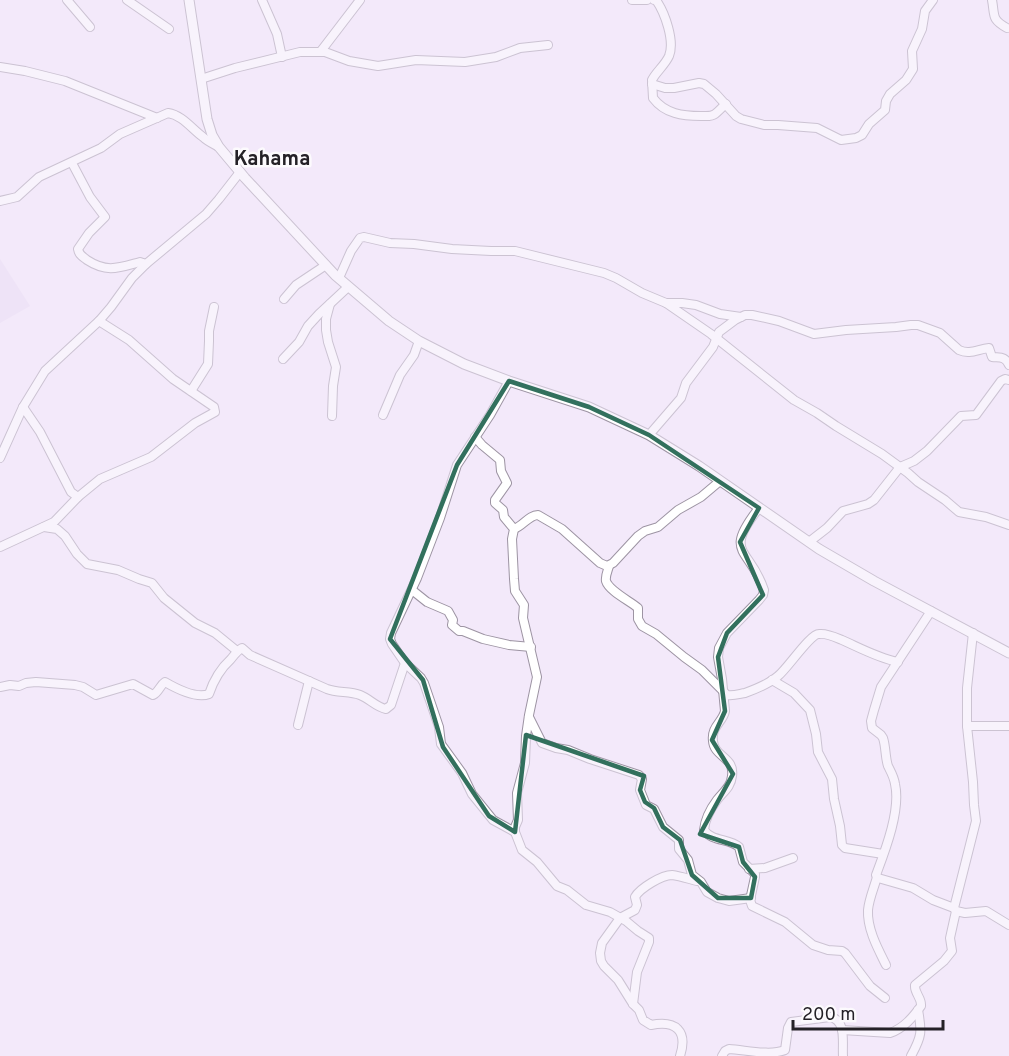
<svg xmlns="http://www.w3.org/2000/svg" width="1009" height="1056" font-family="Overpass,sans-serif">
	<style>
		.built { fill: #e9dbf3 }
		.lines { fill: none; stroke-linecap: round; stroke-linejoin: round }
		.minor-casing { stroke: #9d94a3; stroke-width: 10 }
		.major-casing { stroke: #9d94a3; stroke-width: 11 }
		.minor { stroke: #fff; stroke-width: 8 }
		.major { stroke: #fff; stroke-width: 9 }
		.marked { fill: none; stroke: #32705d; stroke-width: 4.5; stroke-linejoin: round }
		.labels { text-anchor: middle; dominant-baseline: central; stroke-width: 5; stroke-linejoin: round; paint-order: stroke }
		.quarter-label { font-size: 20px; font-weight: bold; fill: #242127; stroke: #fcfafd }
	</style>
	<rect width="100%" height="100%" fill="#f3e9fa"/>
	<polygon class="built" points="0,259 30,306 0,323"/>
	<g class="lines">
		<defs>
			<g id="minor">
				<polyline points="67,0 90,27"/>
				<polyline points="127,0 169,29"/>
				<polyline points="262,0 277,34 282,57"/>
				<polyline points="632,0 647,0"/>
				<path d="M654,0H656C665,13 675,41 669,56C665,65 656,72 652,80L653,98C665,114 683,116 701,116C706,116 711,117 715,114C719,111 722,107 726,104"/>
				<path d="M992,0C995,16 991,19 1007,28"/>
				<polyline points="321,51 360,0"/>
				<polyline points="0,67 25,71 65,81 157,118"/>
				<polyline points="201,79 235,68 300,52 325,52 349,61 378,66 416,60 465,62 496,57 520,48 548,45"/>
				<polyline points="652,84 665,88 674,88 699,83 704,84 716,94 736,116 741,119 764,125 778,125 817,128 841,140 856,138 862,135 869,124 885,110 886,101 890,94 906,80 913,69 912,51 922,29 925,11 933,0"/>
				<path d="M72,163L90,197L105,217L89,233L78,249C79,255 82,256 87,260C107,273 118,268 140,262L146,264"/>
				<path d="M0,201L17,197L39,177L101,148L120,134L168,113C182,115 192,129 203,137C208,142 214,144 219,147"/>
				<polyline points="339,278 351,251 360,238 364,237 390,243 414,244 452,249 491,251 515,251 604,273 616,278 642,293 666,303 682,303 696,305 720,314 741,317"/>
				<polyline points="284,299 296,285 326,265"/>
				<polyline points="666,303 711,334 794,400 817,413 836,426 882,454 908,473 918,482 945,500 959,512 986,517 1009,525"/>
				<polyline points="330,304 326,319 326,330 328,342 336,367 333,386 332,416"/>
				<polyline points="283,359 299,342 308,326 319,314 348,287"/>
				<polyline points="509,381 490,415 457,465 440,518 417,578 391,633 390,639 392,644 405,663 421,678 424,683 439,727 441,744 462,773 472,794 493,820 515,832 522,850 537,862 557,886 567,890 586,905 610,912 626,921 638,931 649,938 649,942 637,972 633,1004"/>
				<polyline points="191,391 208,364 209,341 209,331 214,307"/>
				<polyline points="23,407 40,432 71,492 78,497"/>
				<polyline points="383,415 400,375 414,355 419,341"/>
				<path d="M649,435L681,398L686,383L713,347L719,332L735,320L745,315H752L779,321L814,334L846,330L896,327L911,325H918L940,333L959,350C970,355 978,349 989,348L992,357C1000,358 1005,356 1009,365"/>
				<polyline points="475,437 482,445 500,460 501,471 507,483 495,500 495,503 503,510 504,517 514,529 512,539 514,579 515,591 524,605 523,618 537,677 529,715 526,736 525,763 517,793 518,820 515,827 515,832"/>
				<polyline points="0,458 23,407 45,371 99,321 111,307 132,278 146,264 206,214 219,199 240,172"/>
				<path d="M759,508C722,555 750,547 764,590L763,595L759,600L727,633L719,648L718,657L722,679L725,711C723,722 711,726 713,741C714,757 735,757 732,776C731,787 723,792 717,800C711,808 705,820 704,830C712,842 729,838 739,847L743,862L755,874V877L750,900L752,906L785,922L813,945L828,950L842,951L845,953L870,986L885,998"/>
				<polyline points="44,527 57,529 65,536 77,554 87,564 118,570 139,579 152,583 164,598 195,623 215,633 237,651"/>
				<path d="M514,529C523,526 529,515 538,515L562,529L600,563L607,566L613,563L638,536L645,531L658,527L678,510L701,497L720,481"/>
				<polyline points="809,542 827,528 843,511 868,504 874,500 900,467 914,461 927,451 961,416 976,415 1001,381 1005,379 1009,380"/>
				<polyline points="0,547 54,522 78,497 100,479 151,457 195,423 215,412 214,407 173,379 129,340 99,321"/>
				<path d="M609,566C608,570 605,576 606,581C609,591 630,601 638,608V619L642,626L656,634L684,657L702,670L727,695C733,696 739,694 745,693C756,689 769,684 778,676C788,668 810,634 819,634C827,633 835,637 842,640C860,648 878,658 898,662"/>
				<polyline points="412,590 427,602 448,611 453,620 452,625 459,631 463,631 483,639 509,645 531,647"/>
				<path d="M931,611L881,687L874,710L871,721L872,728L881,735L883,738C886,747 885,757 888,766C891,772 894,777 895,784C901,810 885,851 876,875L878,878L913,888L933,900L954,908"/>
				<polyline points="973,633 967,688 967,726 973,782 974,805 976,821 954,908 956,911 965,913 986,911 1009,925"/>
				<polyline points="772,680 794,693 810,710 816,734 818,752 832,779 834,799 840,826 842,845 845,848 883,854"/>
				<path d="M0,687L10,685L19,686L26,683L36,682L75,685L83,687L96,695L133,684L153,695C159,692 160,685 165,682C177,689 196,699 209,694C214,679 220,669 231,659C235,654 237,651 242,648L250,655L327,689C337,693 350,691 360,695C370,699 376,707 386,709L391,705L405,663"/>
				<polyline points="529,717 542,743 556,748 568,750 590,759 639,775 642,779 640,790 646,805 654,809 663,827 679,840 679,849 688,860 692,875 701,882 707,892 718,898 729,901 751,898"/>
				<polyline points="298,725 309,681"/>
				<polyline points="967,726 1009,726"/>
				<polyline points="749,869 765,868 793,858"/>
				<path d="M877,877C874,888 869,899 868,910C867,929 878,949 886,965"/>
				<path d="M842,1030L890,1033C904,1028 913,1017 921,1006C922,998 914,993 915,985L944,961L952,951L950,938L956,911"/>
				<path d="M680,1056C688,1031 676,1020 651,1025L643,1020L639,1010L633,1004L618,980L604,966L601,961L600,953L602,943L620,918L635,910L637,905L635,897C640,888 662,875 672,875C680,876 689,879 697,881"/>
				<path d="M722,1056L725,1051L729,1049C746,1050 770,1056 785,1050L788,1028L791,1022L830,1017C847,1020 842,1043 843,1056"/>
				<path d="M911,1056C922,1036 922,1032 918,1010"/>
			</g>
			<polyline id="major" points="189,0 207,119 212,135 219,147 245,178 335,275 389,321 419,341 464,364 509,381 589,407 649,435 699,466 819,549 874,581 1009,653"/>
		</defs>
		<use href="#minor" class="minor-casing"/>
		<use href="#major" class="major-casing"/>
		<use href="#minor" class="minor"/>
		<use href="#major" class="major"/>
	</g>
	<path d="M0 0H1009V1056H0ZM509,381L589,407L649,435L759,508L740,542L763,595L727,633L718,657L725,711L712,740L733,774L700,834L739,847L743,862L755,877L751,898H718L692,875L680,840L663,827L654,808L645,802L640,790L644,776L526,735L515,832L489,816L443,747L423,680L390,639L457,465Z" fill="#f3e9fa" fill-opacity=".55" fill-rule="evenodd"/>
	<path class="marked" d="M509,381L589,407L649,435L759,508L740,542L763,595L727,633L718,657L725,711L712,740L733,774L700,834L739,847L743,862L755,877L751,898H718L692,875L680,840L663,827L654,808L645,802L640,790L644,776L526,735L515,832L489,816L443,747L423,680L390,639L457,465Z"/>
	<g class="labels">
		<g class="quarter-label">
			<text x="272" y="160">Kahama</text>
		</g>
	</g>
	<path d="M793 1020v9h150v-9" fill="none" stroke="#242127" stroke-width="3"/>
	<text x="802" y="1020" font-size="18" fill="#242127" stroke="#fcfafd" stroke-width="4.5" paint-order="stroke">200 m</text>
</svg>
